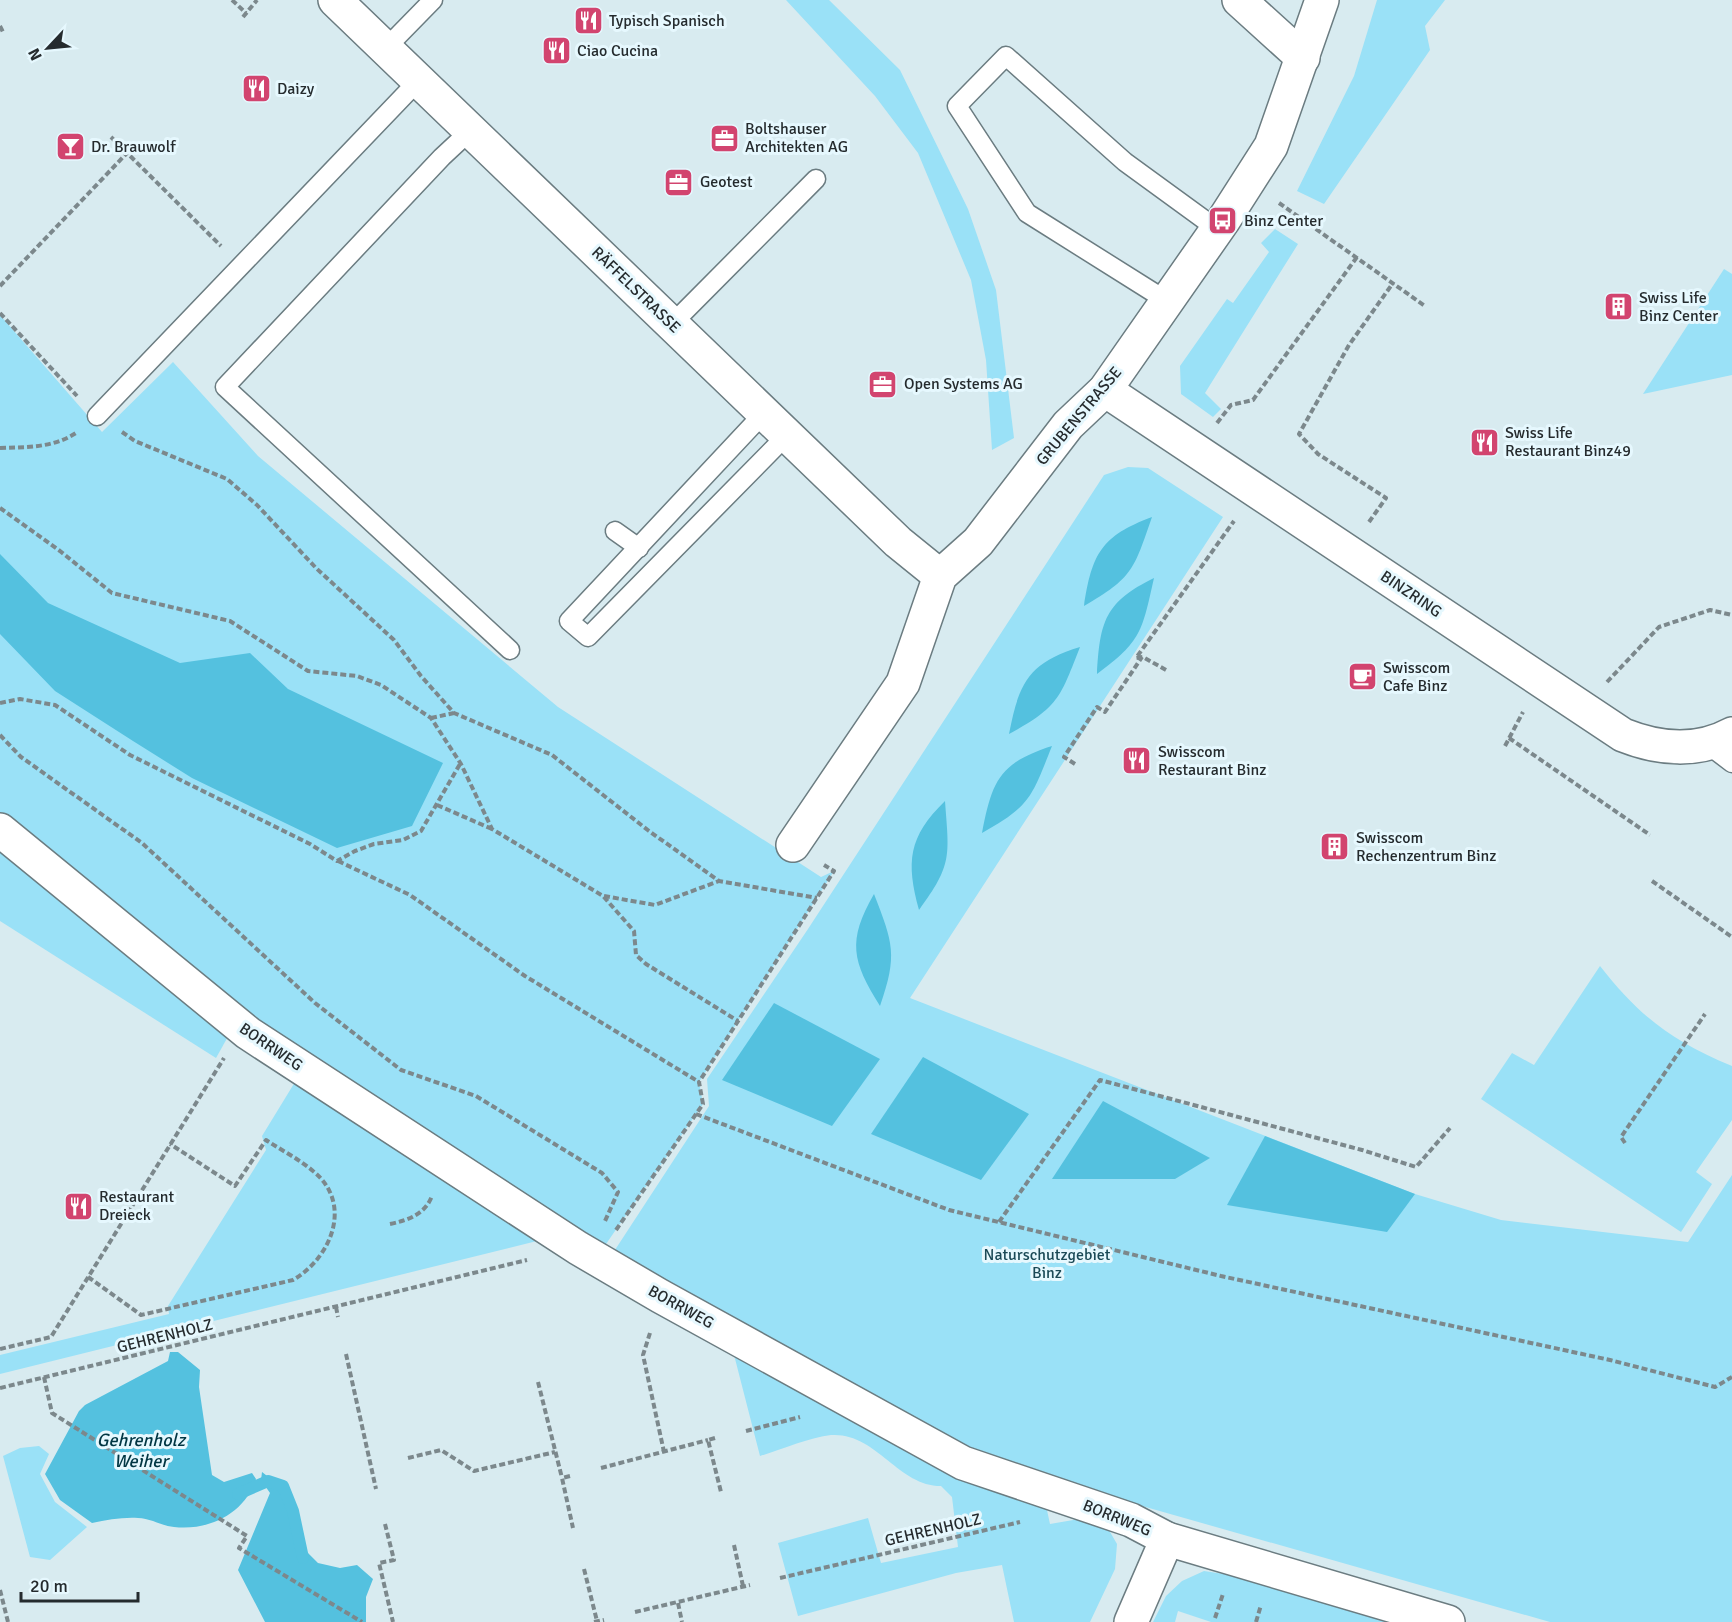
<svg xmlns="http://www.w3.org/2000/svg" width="1732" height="1622" font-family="Signika,sans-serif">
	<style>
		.green { fill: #9ae1f7 }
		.water { fill: #54c1df }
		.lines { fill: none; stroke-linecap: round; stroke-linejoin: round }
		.stream { stroke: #54c1df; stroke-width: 12 }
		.service-casing { stroke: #6b7c81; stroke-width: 21 }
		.minor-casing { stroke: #6b7c81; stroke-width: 36 }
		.path { stroke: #7c888c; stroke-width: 4; stroke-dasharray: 6 3; stroke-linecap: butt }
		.service { stroke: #fff; stroke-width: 18 }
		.minor { stroke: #fff; stroke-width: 33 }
		.labels { text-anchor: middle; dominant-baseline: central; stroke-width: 6; stroke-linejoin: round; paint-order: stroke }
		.poi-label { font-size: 16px; fill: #252b2e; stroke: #e6f8fe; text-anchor: start }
		.street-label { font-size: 16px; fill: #252b2e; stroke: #e6f8fe }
		.park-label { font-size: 16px; fill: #1a4956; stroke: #e6f8fe }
		.water-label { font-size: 18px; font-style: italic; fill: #013643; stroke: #e6f8fe }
	</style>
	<rect width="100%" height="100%" fill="#d8ebf0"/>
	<g class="green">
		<polygon points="786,0 829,0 900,70 968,209 996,290 1014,438 992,450 986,360 971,280 918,153 875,96"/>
		<polygon points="1377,0 1445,0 1425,26 1430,50 1324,204 1297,191 1354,76"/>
		<polygon points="1275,229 1298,244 1205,393 1221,409 1213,417 1181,394 1180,366 1227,299 1233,303 1269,252 1261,243"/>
		<polygon points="1724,269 1732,274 1732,375 1643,394"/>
		<polygon points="0,315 102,432 173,362 258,456 558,707 821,877 834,871 699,1082 703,1104 597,1257 273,1040 0,814"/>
		<polygon points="1128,467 1148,468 1223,517 910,998 1415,1194 1501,1220 1688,1242 1732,1175 1732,1622 1550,1622 1121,1500 964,1446 611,1256 709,1106 707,1079 808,929 1104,475"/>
		<polygon points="0,841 230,1033 216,1058 0,921"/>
		<path d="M1600,966C1640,1017 1672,1041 1732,1066V1120L1696,1172L1712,1184L1681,1232L1481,1099L1512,1053L1534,1065Z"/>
		<polygon points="295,1082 545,1239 0,1374 0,1355 169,1314 168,1306 266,1150 262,1136"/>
		<path d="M732,1347L1045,1501L1050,1524L1079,1519L1106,1525L1117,1544L1115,1569L1090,1622H1014L1002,1565L956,1573L798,1616L778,1543L868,1518L881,1563L958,1547L952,1497L941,1486C898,1486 876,1432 831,1435C810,1437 781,1450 760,1456Z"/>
		<polygon points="39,1446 49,1454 40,1474 55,1502 87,1527 50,1560 30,1557 3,1456 20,1448"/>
		<polygon points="1204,1571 1243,1577 1400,1622 1211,1622 1178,1611 1175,1622 1153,1622 1166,1596 1182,1581"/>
	</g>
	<g class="water">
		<path d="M1152,517C1134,569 1133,578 1084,606C1092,554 1101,536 1152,517Z"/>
		<polygon points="0,554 48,603 180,663 250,653 288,689 443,763 412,826 337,848 192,778 133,741 55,691 0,634"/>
		<path d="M1154,578C1142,631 1142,641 1097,674C1100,621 1105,602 1154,578Z"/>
		<path d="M1080,647C1060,698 1059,707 1009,734C1019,683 1028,663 1080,647Z"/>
		<path d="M1052,746C1032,796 1031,806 982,833C992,781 999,763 1052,746Z"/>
		<path d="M945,801C949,856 953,864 919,910C906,862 908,837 945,801Z"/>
		<path d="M874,894C893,943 898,955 880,1006C852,961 847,941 874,894Z"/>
		<polygon points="774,1003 880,1059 832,1126 722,1080"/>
		<polygon points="923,1057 1029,1114 981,1180 871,1134"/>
		<polygon points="1103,1101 1210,1158 1175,1179 1052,1179"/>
		<polygon points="1265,1136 1415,1194 1387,1232 1227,1205"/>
		<path d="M170,1352H178L200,1370L199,1387L212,1475L224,1482L252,1473L256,1479C245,1513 210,1531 174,1527C162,1526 150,1518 138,1518C123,1517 107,1520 92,1523L60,1500L45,1474L79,1411L85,1405L168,1361Z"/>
		<polygon points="262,1472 293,1496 288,1510 293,1532 304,1549 318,1563 340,1568 357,1565 373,1579 366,1597 366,1622 265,1622 238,1570 270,1493 261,1480"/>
	</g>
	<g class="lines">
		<polyline class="stream" points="238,1494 268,1481 283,1486 293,1511 303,1558"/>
		<defs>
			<g id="service">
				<polyline points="386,48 433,0"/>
				<polyline points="471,130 442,157 225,387 510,650"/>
				<polyline points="1167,301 1027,213 957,106 1006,56 1125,162 1217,229"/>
				<polyline points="672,324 816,179"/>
				<polyline points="764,413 569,621 588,637 787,435"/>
				<polyline points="97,416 419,80"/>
				<polyline points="615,531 639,548"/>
				<polyline points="1707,744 1732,763"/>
			</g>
			<g id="minor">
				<polyline points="335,0 898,542 940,576"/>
				<polyline points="1239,0 1303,58"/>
				<path d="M1105,390L1623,735C1658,749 1697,753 1732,734"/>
				<polyline points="0,830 248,1033 578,1248 660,1296 963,1463 1131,1520 1167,1539 1448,1622"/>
				<polyline points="793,845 903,683 940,576 978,542 1068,425 1105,390 1223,221 1271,146 1322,0"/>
				<polyline points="1131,1622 1167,1539"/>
			</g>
		</defs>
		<use href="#service" class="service-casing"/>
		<use href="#minor" class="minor-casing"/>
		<g class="path">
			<polyline points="232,0 246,13"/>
			<polyline points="243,17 257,0"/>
			<polyline points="0,26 4,34"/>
			<polyline points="111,137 221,246"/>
			<polyline points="1279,203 1425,306"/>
			<polyline points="0,286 127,153"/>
			<polyline points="0,313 77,396"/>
			<polyline points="1217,423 1231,405 1253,400 1357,257"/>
			<polyline points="122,432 135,441 227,479 257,505 316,568 394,640 421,676 454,713 552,755 649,831 719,881 817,898"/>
			<path d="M0,448C27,447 53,448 76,433"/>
			<polyline points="0,508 60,551 112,593 230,621 308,671 357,676 381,685 431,718 461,764 492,829 603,896 634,931 636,955 646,964 738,1021"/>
			<polyline points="1369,522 1386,498 1318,454 1299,434 1349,345 1393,283"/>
			<polyline points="1166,670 1143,657 1136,658 1234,521"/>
			<polyline points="1607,682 1659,627 1710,610 1732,615"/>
			<polyline points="0,703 20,699 55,705 130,755 310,844 337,861 355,851 374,844 403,840 421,831 460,764"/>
			<polyline points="431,718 454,713"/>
			<polyline points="0,735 21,757 142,843 315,1003 401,1070 476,1096 602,1173 618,1192 605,1221"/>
			<polyline points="1509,738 1650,835"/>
			<polyline points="1505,746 1523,712"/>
			<polyline points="1075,764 1064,757 1097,707 1105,712 1142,657"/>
			<polyline points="437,805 492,829"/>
			<polyline points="338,861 410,895 525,976 699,1082"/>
			<polyline points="1652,881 1732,937"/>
			<polyline points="604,896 655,905 719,881"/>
			<polyline points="696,1114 949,1210 1221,1276 1610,1360 1715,1387 1732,1377"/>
			<polyline points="1625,1143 1621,1137 1705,1014"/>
			<polyline points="999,1222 1100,1080 1362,1150 1416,1167 1450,1128"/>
			<path d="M390,1224C409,1220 425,1214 432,1196"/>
			<polyline points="616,1230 703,1104 699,1082 834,871 824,865"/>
			<path d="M88,1277L141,1315L293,1280C331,1258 354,1204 313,1171C299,1159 281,1150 266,1140L235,1186L170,1144"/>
			<polyline points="336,1307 338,1317"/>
			<polyline points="650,1333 643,1355 664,1452"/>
			<polyline points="0,1349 51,1337 224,1058"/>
			<polyline points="346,1354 376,1489"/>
			<polyline points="44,1377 52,1413 247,1536 239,1548 362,1622"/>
			<polyline points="538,1382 562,1478"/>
			<polyline points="0,1388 527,1260"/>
			<polyline points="746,1431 800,1417"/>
			<polyline points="715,1438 708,1440 721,1492"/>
			<polyline points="408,1458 441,1450 474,1471 555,1452"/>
			<polyline points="601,1468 708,1440"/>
			<polyline points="570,1476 562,1478 573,1528"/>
			<polyline points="385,1524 394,1560 379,1563 393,1622"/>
			<polyline points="734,1545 743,1586"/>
			<polyline points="584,1569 597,1621"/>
			<polyline points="780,1578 1020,1522"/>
			<polyline points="0,1590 8,1622"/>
			<polyline points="678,1603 682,1622"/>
			<polyline points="635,1612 750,1585"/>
			<polyline points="1215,1618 1223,1594"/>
			<polyline points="594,1622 604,1620"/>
			<polyline points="1256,1622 1261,1605"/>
		</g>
		<use href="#service" class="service"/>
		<use href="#minor" class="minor"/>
	</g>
	<defs>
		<symbol id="restaurant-square" viewBox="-11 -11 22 22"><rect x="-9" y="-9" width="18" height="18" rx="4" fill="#d2446f" stroke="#e6f8fe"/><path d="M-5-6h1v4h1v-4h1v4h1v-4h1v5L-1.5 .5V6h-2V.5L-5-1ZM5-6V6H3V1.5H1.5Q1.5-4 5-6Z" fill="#fff"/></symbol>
		<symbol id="office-square" viewBox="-11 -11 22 22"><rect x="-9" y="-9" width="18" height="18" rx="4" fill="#d2446f" stroke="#e6f8fe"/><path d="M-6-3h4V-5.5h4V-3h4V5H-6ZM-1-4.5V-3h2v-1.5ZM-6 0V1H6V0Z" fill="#fff"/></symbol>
		<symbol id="bar-square" viewBox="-11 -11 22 22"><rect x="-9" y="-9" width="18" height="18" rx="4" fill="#d2446f" stroke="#e6f8fe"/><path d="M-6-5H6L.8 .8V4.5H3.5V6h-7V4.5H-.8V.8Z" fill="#fff"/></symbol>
		<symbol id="bus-square" viewBox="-11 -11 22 22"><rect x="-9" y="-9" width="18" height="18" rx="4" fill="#d2446f" stroke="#e6f8fe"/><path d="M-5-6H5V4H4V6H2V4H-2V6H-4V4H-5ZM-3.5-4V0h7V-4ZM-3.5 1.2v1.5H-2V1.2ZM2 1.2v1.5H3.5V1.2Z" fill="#fff"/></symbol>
		<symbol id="building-square" viewBox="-11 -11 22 22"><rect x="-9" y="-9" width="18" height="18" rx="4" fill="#d2446f" stroke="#e6f8fe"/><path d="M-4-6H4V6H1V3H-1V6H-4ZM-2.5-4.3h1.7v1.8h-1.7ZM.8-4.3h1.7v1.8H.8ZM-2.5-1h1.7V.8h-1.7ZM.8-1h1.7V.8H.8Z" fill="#fff"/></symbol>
		<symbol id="cafe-square" viewBox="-11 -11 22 22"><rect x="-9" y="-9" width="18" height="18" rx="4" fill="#d2446f" stroke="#e6f8fe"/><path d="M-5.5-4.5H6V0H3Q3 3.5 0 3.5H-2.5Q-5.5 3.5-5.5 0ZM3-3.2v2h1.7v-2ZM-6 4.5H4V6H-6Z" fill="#fff"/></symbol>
	</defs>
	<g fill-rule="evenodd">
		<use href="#restaurant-square" x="572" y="4" width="33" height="33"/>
		<use href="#restaurant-square" x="540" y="34" width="33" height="33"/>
		<use href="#restaurant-square" x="240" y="72" width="33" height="33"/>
		<use href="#office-square" x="708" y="122" width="33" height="33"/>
		<use href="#bar-square" x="54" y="130" width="33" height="33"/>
		<use href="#office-square" x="662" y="166" width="33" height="33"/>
		<use href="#bus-square" x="1206" y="204" width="33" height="33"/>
		<use href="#building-square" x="1602" y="290" width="33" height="33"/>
		<use href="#office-square" x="866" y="368" width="33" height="33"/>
		<use href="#restaurant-square" x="1468" y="426" width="33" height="33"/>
		<use href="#cafe-square" x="1346" y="660" width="33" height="33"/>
		<use href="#restaurant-square" x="1120" y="744" width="33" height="33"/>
		<use href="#building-square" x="1318" y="830" width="33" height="33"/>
		<use href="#restaurant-square" x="62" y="1190" width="33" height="33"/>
	</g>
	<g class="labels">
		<g class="poi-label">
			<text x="609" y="21">Typisch Spanisch</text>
			<text x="577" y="51">Ciao Cucina</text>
			<text x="277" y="89">Daizy</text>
			<text x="745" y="129">Boltshauser<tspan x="745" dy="18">Architekten AG</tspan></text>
			<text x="91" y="147">Dr. Brauwolf</text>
			<text x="700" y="182">Geotest</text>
			<text x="1244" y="221">Binz Center</text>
			<text x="1639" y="298">Swiss Life<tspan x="1639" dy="18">Binz Center</tspan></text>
			<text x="904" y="384">Open Systems AG</text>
			<text x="1505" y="433">Swiss Life<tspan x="1505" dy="18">Restaurant Binz49</tspan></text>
			<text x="1383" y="668">Swisscom<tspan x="1383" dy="18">Cafe Binz</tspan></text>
			<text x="1158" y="752">Swisscom<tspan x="1158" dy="18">Restaurant Binz</tspan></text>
			<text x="1356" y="838">Swisscom<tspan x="1356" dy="18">Rechenzentrum Binz</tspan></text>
			<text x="99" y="1197">Restaurant<tspan x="99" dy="18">Dreieck</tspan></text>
		</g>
		<g class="street-label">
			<text transform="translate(636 290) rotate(44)">RÄFFELSTRASSE</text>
			<text transform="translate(1079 416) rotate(-50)">GRUBENSTRASSE</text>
			<text transform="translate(1411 594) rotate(34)">BINZRING</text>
			<text transform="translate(271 1047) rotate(34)">BORRWEG</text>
			<text transform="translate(681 1307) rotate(29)">BORRWEG</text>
			<text transform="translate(165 1336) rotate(-14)">GEHRENHOLZ</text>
			<text transform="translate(1117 1518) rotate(22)">BORRWEG</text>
			<text transform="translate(933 1530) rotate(-13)">GEHRENHOLZ</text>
		</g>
		<g class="park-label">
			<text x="1047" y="1255">Naturschutzgebiet<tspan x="1047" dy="18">Binz</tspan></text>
		</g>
		<g class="water-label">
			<text x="141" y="1440">Gehrenholz<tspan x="141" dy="21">Weiher</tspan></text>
		</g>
	</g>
	<g transform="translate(48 48) rotate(244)" stroke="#e6f8fe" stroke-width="4.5" paint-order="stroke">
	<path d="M0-4.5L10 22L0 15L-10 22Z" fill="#252b2e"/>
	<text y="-9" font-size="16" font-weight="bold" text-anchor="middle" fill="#252b2e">N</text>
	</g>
	<path d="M21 1592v9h117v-9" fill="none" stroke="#252b2e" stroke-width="3"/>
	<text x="30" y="1592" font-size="18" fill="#252b2e" stroke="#e6f8fe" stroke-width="4.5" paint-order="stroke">20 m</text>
</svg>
